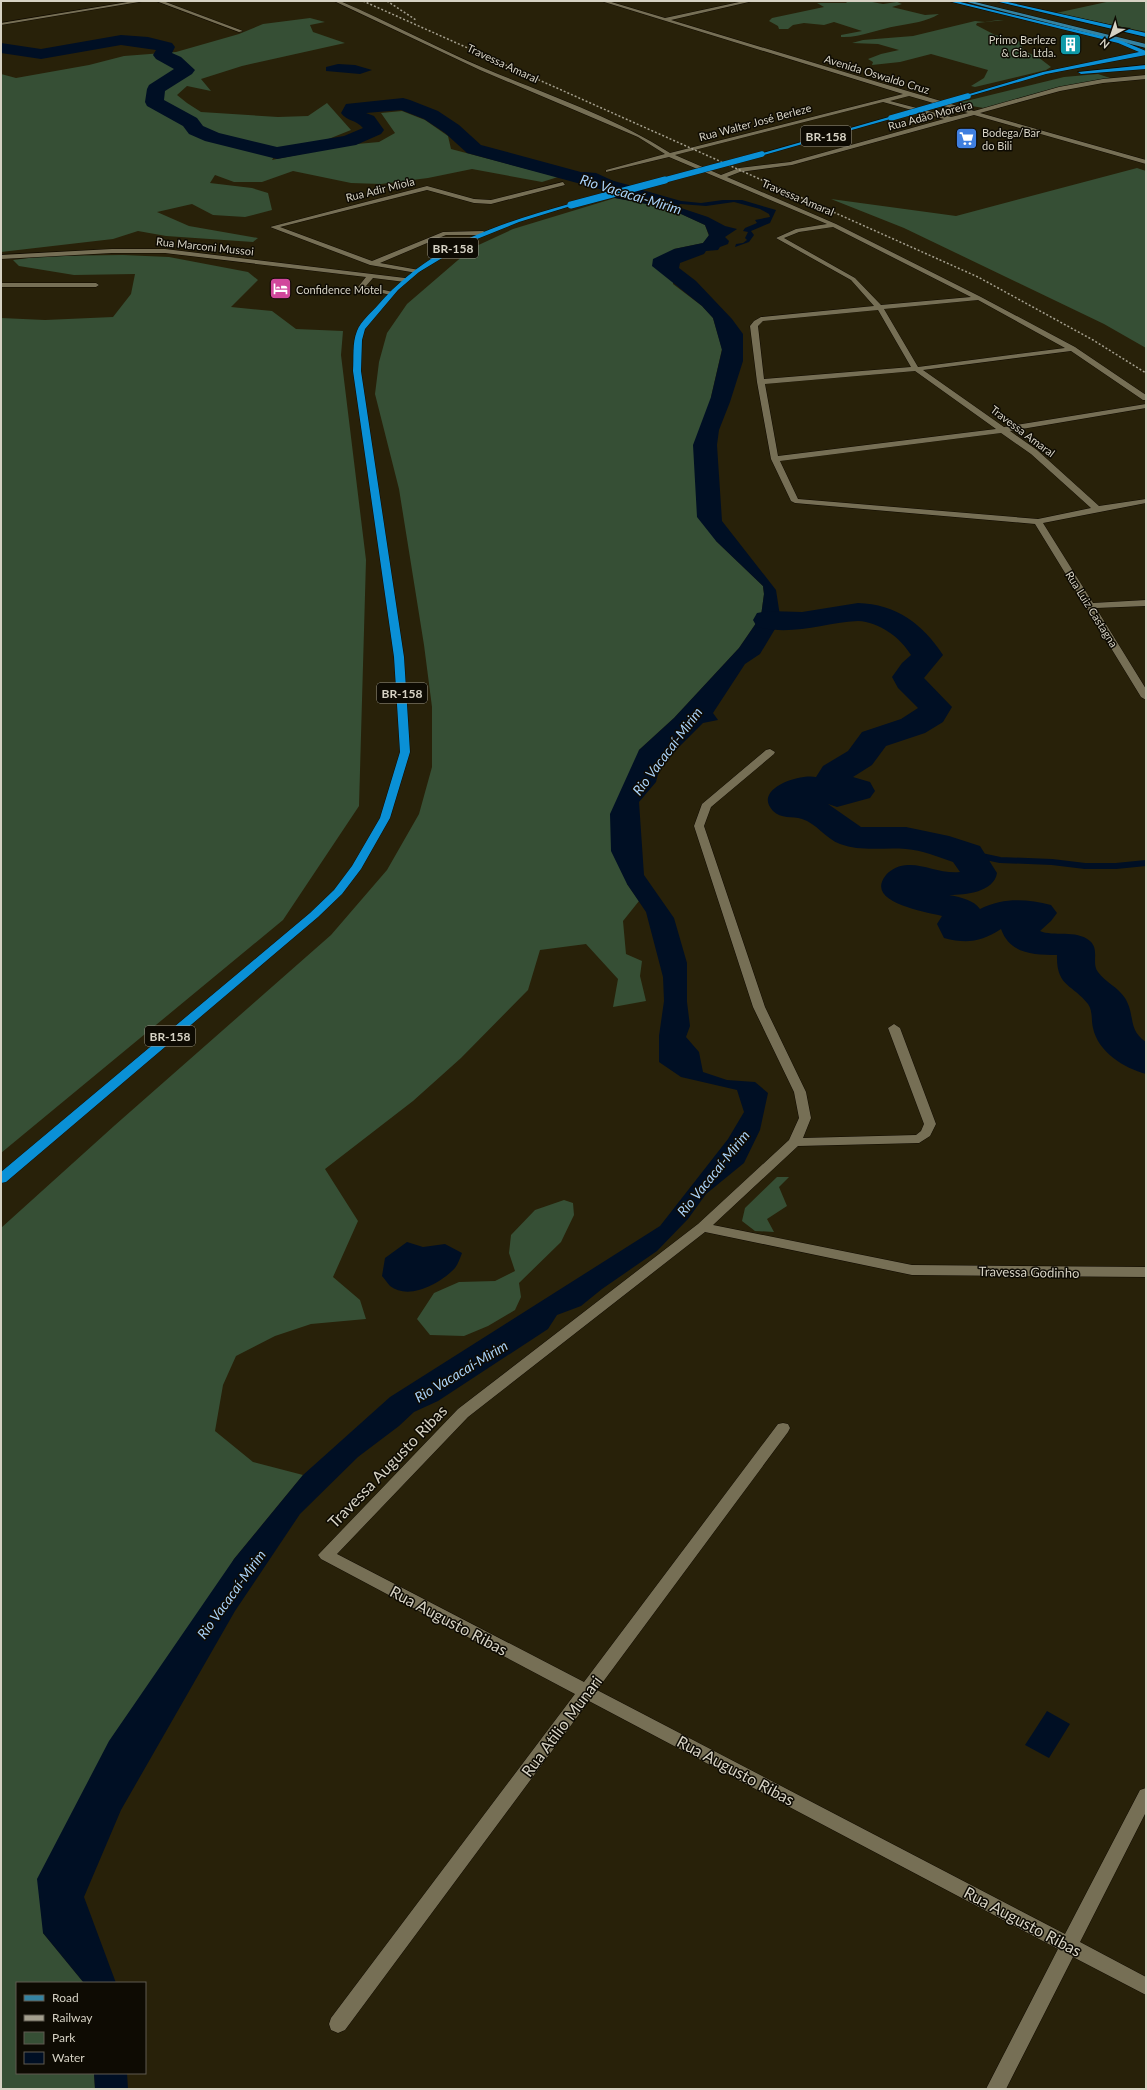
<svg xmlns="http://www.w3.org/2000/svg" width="1147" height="2090" font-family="Lato,sans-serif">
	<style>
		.green { fill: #364f35 }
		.water { fill: #000f24 }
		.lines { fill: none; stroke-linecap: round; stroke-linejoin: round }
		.stream { stroke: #000f24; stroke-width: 6 }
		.river { fill: #000f24; fill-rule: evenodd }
		.minor-casing { stroke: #100a00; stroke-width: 1 }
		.major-casing { stroke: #100a00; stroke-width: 1 }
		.highway-casing { stroke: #100a00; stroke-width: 1 }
		.minor { fill: #766f55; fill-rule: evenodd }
		.major { fill: #3583a2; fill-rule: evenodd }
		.highway { fill: #0a90d6; fill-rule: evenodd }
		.rail { stroke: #a49f8e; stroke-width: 1.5; stroke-dasharray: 2 2; stroke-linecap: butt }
		.highway-bridge-far1-casing { stroke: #100a00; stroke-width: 6; stroke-linecap: butt }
		.highway-bridge-casing { stroke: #100a00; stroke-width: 8; stroke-linecap: butt }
		.highway-bridge-far1 { stroke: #0a90d6; stroke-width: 5.5 }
		.highway-bridge { stroke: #0a90d6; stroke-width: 7 }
		.labels { text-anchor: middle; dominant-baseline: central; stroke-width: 3; stroke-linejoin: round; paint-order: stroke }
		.far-poi-label { font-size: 11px; fill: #d6d2c4; stroke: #0e0b03; text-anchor: start }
		.far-street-label { font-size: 11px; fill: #d6d2c4; stroke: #0e0b03 }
		.shield { fill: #0e0b03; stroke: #9a968a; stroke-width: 1 }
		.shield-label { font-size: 12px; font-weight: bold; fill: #d6d2c4 }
		.street-label { font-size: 13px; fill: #d6d2c4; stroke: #0e0b03 }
		.water-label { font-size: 14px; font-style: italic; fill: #a8d1f8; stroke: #0e0b03 }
		.near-street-label { font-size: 16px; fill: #d6d2c4; stroke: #0e0b03 }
	</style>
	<rect width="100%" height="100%" fill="#282109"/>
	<g class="green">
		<path d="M848,1H867L883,4L897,2L902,4L892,7L925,15L939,14C926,22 912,23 897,26C878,29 860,38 841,37V35L862,31L834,22L824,25L804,23L793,25L788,29H779L778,26L769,21L772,18L824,7L817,3H846Z"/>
		<polygon points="1111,1 1146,1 1146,32 1056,13"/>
		<polygon points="310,18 325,22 310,25 313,32 345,43 242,66 201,79 211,91 187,86 177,95 187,103 201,112 278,117 308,116 327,103 351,130 321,142 279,148 272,160 346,145 379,142 395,133 381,113 402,111 425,120 448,136 451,149 558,177 542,182 472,169 428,178 381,184 351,183 293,171 262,182 234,182 215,175 210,183 252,188 268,193 272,210 245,217 213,215 192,204 157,212 189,226 258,238 253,242 166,236 138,231 113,239 1,252 1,74 16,78 89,65 124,56 176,52 239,34 263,24"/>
		<polygon points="998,20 1004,20 977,23 976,25 995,35 1015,39 1020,42 1024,51 1038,57 1051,67 1046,70 975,87 971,86 984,78 988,70 931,54 900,62 872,65 873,62 868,59 881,54 899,50 878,44 852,43 863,40 913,36 975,21 985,22"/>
		<polygon points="1098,74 1110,78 984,108 965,105 962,102 1064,77"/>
		<polygon points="1137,168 1146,171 1146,348 1104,324 904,228 831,199 956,216"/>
		<polygon points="615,198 668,208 705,225 709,236 703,243 674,249 673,284 702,306 713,318 722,349 711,397 716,541 763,586 764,594 761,616 739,648 674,718 639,750 627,884 639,901 623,921 626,954 642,961 640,976 646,1001 613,1007 618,979 586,944 540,950 528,990 461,1058 413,1101 325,1169 358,1221 333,1277 360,1300 366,1319 311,1324 275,1336 236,1356 223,1385 215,1431 253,1462 303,1475 234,1559 43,1933 84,1983 17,1983 17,2073 94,2073 95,2089 1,2089 1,1228 114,1126 331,935 387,870 419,814 432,767 432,707 424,645 399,489 375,394 379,362 387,333 407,304 472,248 513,229"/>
		<polygon points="123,255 169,257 248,272 258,280 231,307 272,311 296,329 343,331 341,355 366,560 359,806 283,920 1,1153 1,318 45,320 113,317 131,294 135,274 74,275 19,266 13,260 44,256"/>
		<polygon points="777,1177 789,1177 779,1187 787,1206 767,1219 774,1232 755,1231 742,1221 745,1208"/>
		<polygon points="564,1200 573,1203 574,1215 561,1242 519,1283 521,1297 515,1310 488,1326 464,1336 430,1335 417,1319 434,1293 459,1282 495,1281 515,1271 509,1253 511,1235 535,1210"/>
	</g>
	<g class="water">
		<polygon points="338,64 355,65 372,70 360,74 326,71 326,67"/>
		<polygon points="584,172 596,173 618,183 681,201 701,203 723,200 742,200 776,210 770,223 751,231 754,235 749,242 735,247 736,244 743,243 747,240 745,238 748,232 743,231 745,228 757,223 755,220 770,217 769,214 760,209 734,202 706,206 680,204 678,207 708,217 725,226 737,229 725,237 729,241 728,244 720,247 718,250 706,251 704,254 680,263 679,268 696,281 732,319 743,334 743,361 730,402 719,430 717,445 722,521 776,590 780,616 790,619 778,624 760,654 745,664 713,713 718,720 703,723 679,747 659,770 656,782 639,802 644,875 674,918 687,963 687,1002 690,1026 686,1037 699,1052 703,1072 727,1080 755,1082 768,1093 760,1130 744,1163 706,1194 688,1219 657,1251 602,1289 581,1306 557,1315 548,1329 438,1401 414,1412 399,1426 358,1457 300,1514 235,1611 121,1810 84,1897 116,1983 84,1983 43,1933 37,1879 109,1741 234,1559 303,1475 390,1397 660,1226 728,1139 744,1112 737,1090 681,1077 659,1062 659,1036 664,1001 663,977 646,912 627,884 611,851 610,814 639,750 674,718 739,648 761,616 764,594 763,586 716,541 697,517 693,445 711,397 722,350 713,318 702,306 652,266 653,259 674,249 703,243 709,235 705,225 668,208 615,198 599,188 567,178"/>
		<path d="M407,1242L423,1247L445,1244L462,1253C460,1258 458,1264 455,1268C441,1283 409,1301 390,1286C387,1283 385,1279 382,1276L385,1258Z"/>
		<polygon points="1047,1711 1070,1724 1049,1758 1025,1745"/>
		<polygon points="94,2073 127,2073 128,2089 95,2089"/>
	</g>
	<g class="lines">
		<polyline class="stream" points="958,851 1000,860 1052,862 1085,866 1116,866 1146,863"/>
		<g class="river">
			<path d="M121,35L148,37L172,43L175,47L172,53L181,57L195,70L192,74L165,91L164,100L197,118L203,126L219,133L277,147L344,136L363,128C357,120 346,121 341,113L346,104L403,98L410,100L438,111L459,125L481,145L636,187L639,191L636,195L629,197L467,153L445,133L424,119L401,110L366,113L374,116L384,130L381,134L356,145L277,159L205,141L189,134L183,126L147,106L145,102L147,89L149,85L174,69L156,59L153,55L156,50L121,45L41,59L1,53V43L41,49Z"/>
			<path d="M858,603C896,604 923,624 943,655L924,678L952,707L943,722L925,733L886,746L872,765L853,777L870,782L875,791L870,798L837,807L828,804L861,827H906L949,836L980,846L997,873C994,892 966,895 949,895C960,897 974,900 980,909C1004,897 1027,899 1051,905L1057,913L1051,921L1040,931C1053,937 1076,929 1090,941C1100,950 1091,963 1098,972C1105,982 1118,987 1125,998C1136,1016 1127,1029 1146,1042V1074C1124,1068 1098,1052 1093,1028C1091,1020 1093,1011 1088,1004C1073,984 1056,987 1057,955C1033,955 1010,954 1001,929C981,942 967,944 944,938L937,924L942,916C928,912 863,903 886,875C891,869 900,865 908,865C924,864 941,874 960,872L953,862C938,857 922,850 906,849C884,847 862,852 840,844C826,839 816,823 802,819C792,816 781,819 773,811C752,789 800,773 816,777L823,766L848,751L862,732L901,719L918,708L898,688L892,677L902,663L911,655C900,637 879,622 858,621C822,623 794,636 757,627L753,620L757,613L768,611L802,612Z"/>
		</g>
		<defs>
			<g id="minor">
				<polygon points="134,1 145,1 1,25 1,23"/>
				<polygon points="156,1 163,1 243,31 239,32"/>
				<path d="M334,1H340C389,22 437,48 486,69C548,95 614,117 670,153L903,94L601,1H608L665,18L744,1H753L671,20L974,111L1059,87L1103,79L1146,75V79L1103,83L1060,91L980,113L1146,160V164L974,115L792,165L740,172L727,177L836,224L981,297L1075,347L1146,395V400H1143L1071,351L923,370L1004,427L1146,404V408L1010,431L1037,450L1099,506L1146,499V503L1043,523L1093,603L1146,600V606L1096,608L1146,689V700L1141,697L1035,524L795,503L791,501L771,459L757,382L750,326L754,321L761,317L874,306L851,280L776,238L796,229L827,224L669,157L606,172V170L665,154L638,137L480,70ZM909,96L968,113L951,117L890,101ZM883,102L944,119L790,162L739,168L721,175L675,155ZM833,227L971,297L881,305L855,278L784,238L799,232ZM978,300L1065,348L918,367L884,309ZM878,310L911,367L764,379L758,326L763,321ZM915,371L996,429L778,456L765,384ZM1001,433L1031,454L1091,508L1038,519L798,499L780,461Z"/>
				<polygon points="563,182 565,185 491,204 474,203 427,190 280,227 372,261 443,232 483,231 486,233 483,235 446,235 380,263 419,270 420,271 417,273 370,265 270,227 427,186 474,199 491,200"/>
				<polygon points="112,249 165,249 405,278 408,280 405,282 373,278 366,286 393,292 393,294 391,295 359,288 358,287 366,277 165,253 112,253 1,259 1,255"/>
				<polygon points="1,283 96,283 99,285 96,287 1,287"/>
				<polygon points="770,749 775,752 774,754 711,807 704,826 765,1007 806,1092 811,1118 803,1138 916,1135 921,1131 924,1124 888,1028 894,1024 900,1028 936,1124 930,1136 919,1143 798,1146 713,1225 912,1265 1146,1267 1146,1277 912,1275 705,1232 468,1417 337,1554 584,1682 778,1424 783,1423 788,1424 790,1428 788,1432 597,1690 1065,1934 1140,1790 1146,1788 1146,1812 1080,1942 1146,1977 1146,1995 1073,1957 1006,2089 986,2089 1058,1949 589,1701 345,2030 338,2033 331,2030 329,2024 331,2018 575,1694 321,1559 318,1555 458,1409 698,1224 789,1140 799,1118 794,1092 753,1007 694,826 702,804 766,750"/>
			</g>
			<polygon id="major" points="963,1 971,1 1146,44 1146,48"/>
			<g id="highway">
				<polygon points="948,1 956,1 1122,41 1146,51 1146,55 1046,74 966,97 966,95 1043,72 1139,52 1118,43"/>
				<polygon points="995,1 1003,1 1146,33 1146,37"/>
				<polygon points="1146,65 1146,69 1081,74 1078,72"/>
				<polygon points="889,117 894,118 764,155 759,154"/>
				<path d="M569,204L574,205L519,222L467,243L419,272L398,290L365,329L362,340L361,371L404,657L410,752L390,818L361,869L342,894L318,917L6,1182L1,1183V1172L310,913L334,890L352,866L380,818L400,752L394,657L353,371C354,358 352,343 357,331C361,321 371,313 378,305C429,246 495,225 569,204Z"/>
			</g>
		</defs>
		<use href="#minor" class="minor-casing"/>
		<use href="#major" class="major-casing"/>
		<use href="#highway" class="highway-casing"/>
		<use href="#minor" class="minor"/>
		<use href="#major" class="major"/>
		<use href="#highway" class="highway"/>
		<g class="rail">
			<polyline points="363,1 978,277 1093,340 1146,373"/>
			<polyline points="387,1 416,20"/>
		</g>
		<defs>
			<g id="highway-bridge-far1">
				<polyline points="891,118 968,96"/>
				<polyline points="661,181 762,154"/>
			</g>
			<polyline id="highway-bridge" points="571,205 665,180"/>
		</defs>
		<use href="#highway-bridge-far1" class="highway-bridge-far1-casing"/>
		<use href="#highway-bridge" class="highway-bridge-casing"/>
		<use href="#highway-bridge-far1" class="highway-bridge-far1"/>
		<use href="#highway-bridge" class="highway-bridge"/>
	</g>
	<defs>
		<symbol id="building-square" viewBox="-11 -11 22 22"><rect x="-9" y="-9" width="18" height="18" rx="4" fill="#0f9aa8" stroke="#0e0b03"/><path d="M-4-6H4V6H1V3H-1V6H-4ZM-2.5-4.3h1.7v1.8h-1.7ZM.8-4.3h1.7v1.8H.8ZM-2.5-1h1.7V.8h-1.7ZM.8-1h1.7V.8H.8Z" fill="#fff"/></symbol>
		<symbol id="supermarket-square" viewBox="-11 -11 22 22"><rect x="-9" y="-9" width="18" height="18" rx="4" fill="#3f7fe0" stroke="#0e0b03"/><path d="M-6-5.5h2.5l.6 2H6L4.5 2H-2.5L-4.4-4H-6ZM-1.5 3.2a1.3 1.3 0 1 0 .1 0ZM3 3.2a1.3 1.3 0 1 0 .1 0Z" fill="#fff"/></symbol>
		<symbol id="hotel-square" viewBox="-11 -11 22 22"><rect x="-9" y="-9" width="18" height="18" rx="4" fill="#d1479c" stroke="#0e0b03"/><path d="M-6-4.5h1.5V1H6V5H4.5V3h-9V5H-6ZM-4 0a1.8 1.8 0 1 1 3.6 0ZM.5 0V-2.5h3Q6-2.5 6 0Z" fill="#fff"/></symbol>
	</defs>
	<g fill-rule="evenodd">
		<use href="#building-square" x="1058" y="32" width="25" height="25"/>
		<use href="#supermarket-square" x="954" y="126" width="25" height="25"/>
		<use href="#hotel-square" x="268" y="276" width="25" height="25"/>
	</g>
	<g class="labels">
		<g class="far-poi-label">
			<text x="1056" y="39" text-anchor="end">Primo Berleze<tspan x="1056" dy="13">&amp; Cia. Ltda.</tspan></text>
			<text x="982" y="132">Bodega/Bar<tspan x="982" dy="13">do Bili</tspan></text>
			<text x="296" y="289">Confidence Motel</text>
		</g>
		<g class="far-street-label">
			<text transform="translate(503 63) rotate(25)">Travessa Amaral</text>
			<text transform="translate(877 74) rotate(17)">Avenida Oswaldo Cruz</text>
			<text transform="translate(930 115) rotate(-15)">Rua Adão Moreira</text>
			<text transform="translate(755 122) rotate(-15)">Rua Walter José Berleze</text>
			<text transform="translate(380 189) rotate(-14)">Rua Adir Miola</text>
			<text transform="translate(798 197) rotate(23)">Travessa Amaral</text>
			<text transform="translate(205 246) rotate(6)">Rua Marconi Mussoi</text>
			<text transform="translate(1023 431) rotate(37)">Travessa Amaral</text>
			<text transform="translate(1092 609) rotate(58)">Rua Luiz Castagna</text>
		</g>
		<g class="shield">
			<rect x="801" y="126" width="50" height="20" rx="3"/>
			<rect x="428" y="238" width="50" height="20" rx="3"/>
			<rect x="377" y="683" width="50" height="20" rx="3"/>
			<rect x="145" y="1026" width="50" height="20" rx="3"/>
		</g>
		<g class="shield-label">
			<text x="826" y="136">BR-158</text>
			<text x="453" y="248">BR-158</text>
			<text x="402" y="693">BR-158</text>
			<text x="170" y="1036">BR-158</text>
		</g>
		<g class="street-label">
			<text transform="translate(1029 1272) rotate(1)">Travessa Godinho</text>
		</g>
		<g class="water-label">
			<text transform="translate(631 194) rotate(17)">Rio Vacacaí-Mirim</text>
			<text transform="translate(667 751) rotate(-53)">Rio Vacacaí-Mirim</text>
			<text transform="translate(713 1173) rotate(-51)">Rio Vacacaí-Mirim</text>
			<text transform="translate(461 1371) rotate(-31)">Rio Vacacaí-Mirim</text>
			<text transform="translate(231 1594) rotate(-54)">Rio Vacacaí-Mirim</text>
		</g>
		<g class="near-street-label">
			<text transform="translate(387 1466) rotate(-46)">Travessa Augusto Ribas</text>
			<text transform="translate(449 1620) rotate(28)">Rua Augusto Ribas</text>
			<text transform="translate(561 1726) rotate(-53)">Rua Atilio Munari</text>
			<text transform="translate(736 1770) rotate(28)">Rua Augusto Ribas</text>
			<text transform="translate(1023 1921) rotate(28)">Rua Augusto Ribas</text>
		</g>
	</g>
	<rect width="1147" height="2090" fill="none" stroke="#d6d2c4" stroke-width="4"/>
	<rect x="16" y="1982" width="130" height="92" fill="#0e0b03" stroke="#5e5b50"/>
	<rect x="24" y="1995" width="20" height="6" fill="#3583a2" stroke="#5e5b50"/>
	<text x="52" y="2002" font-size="12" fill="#d6d2c4">Road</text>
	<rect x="24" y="2015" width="20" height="6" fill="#a49f8e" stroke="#5e5b50"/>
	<text x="52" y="2022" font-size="12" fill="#d6d2c4">Railway</text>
	<rect x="24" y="2032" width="20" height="12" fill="#364f35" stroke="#5e5b50"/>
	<text x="52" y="2042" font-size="12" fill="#d6d2c4">Park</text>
	<rect x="24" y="2052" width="20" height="12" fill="#000f24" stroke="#5e5b50"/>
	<text x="52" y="2062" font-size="12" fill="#d6d2c4">Water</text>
	<g transform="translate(1111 36) rotate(220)" stroke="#0e0b03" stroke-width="3" paint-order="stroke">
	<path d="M0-3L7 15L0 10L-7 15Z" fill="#d6d2c4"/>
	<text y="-6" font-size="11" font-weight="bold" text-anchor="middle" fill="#d6d2c4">N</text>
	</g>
</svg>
